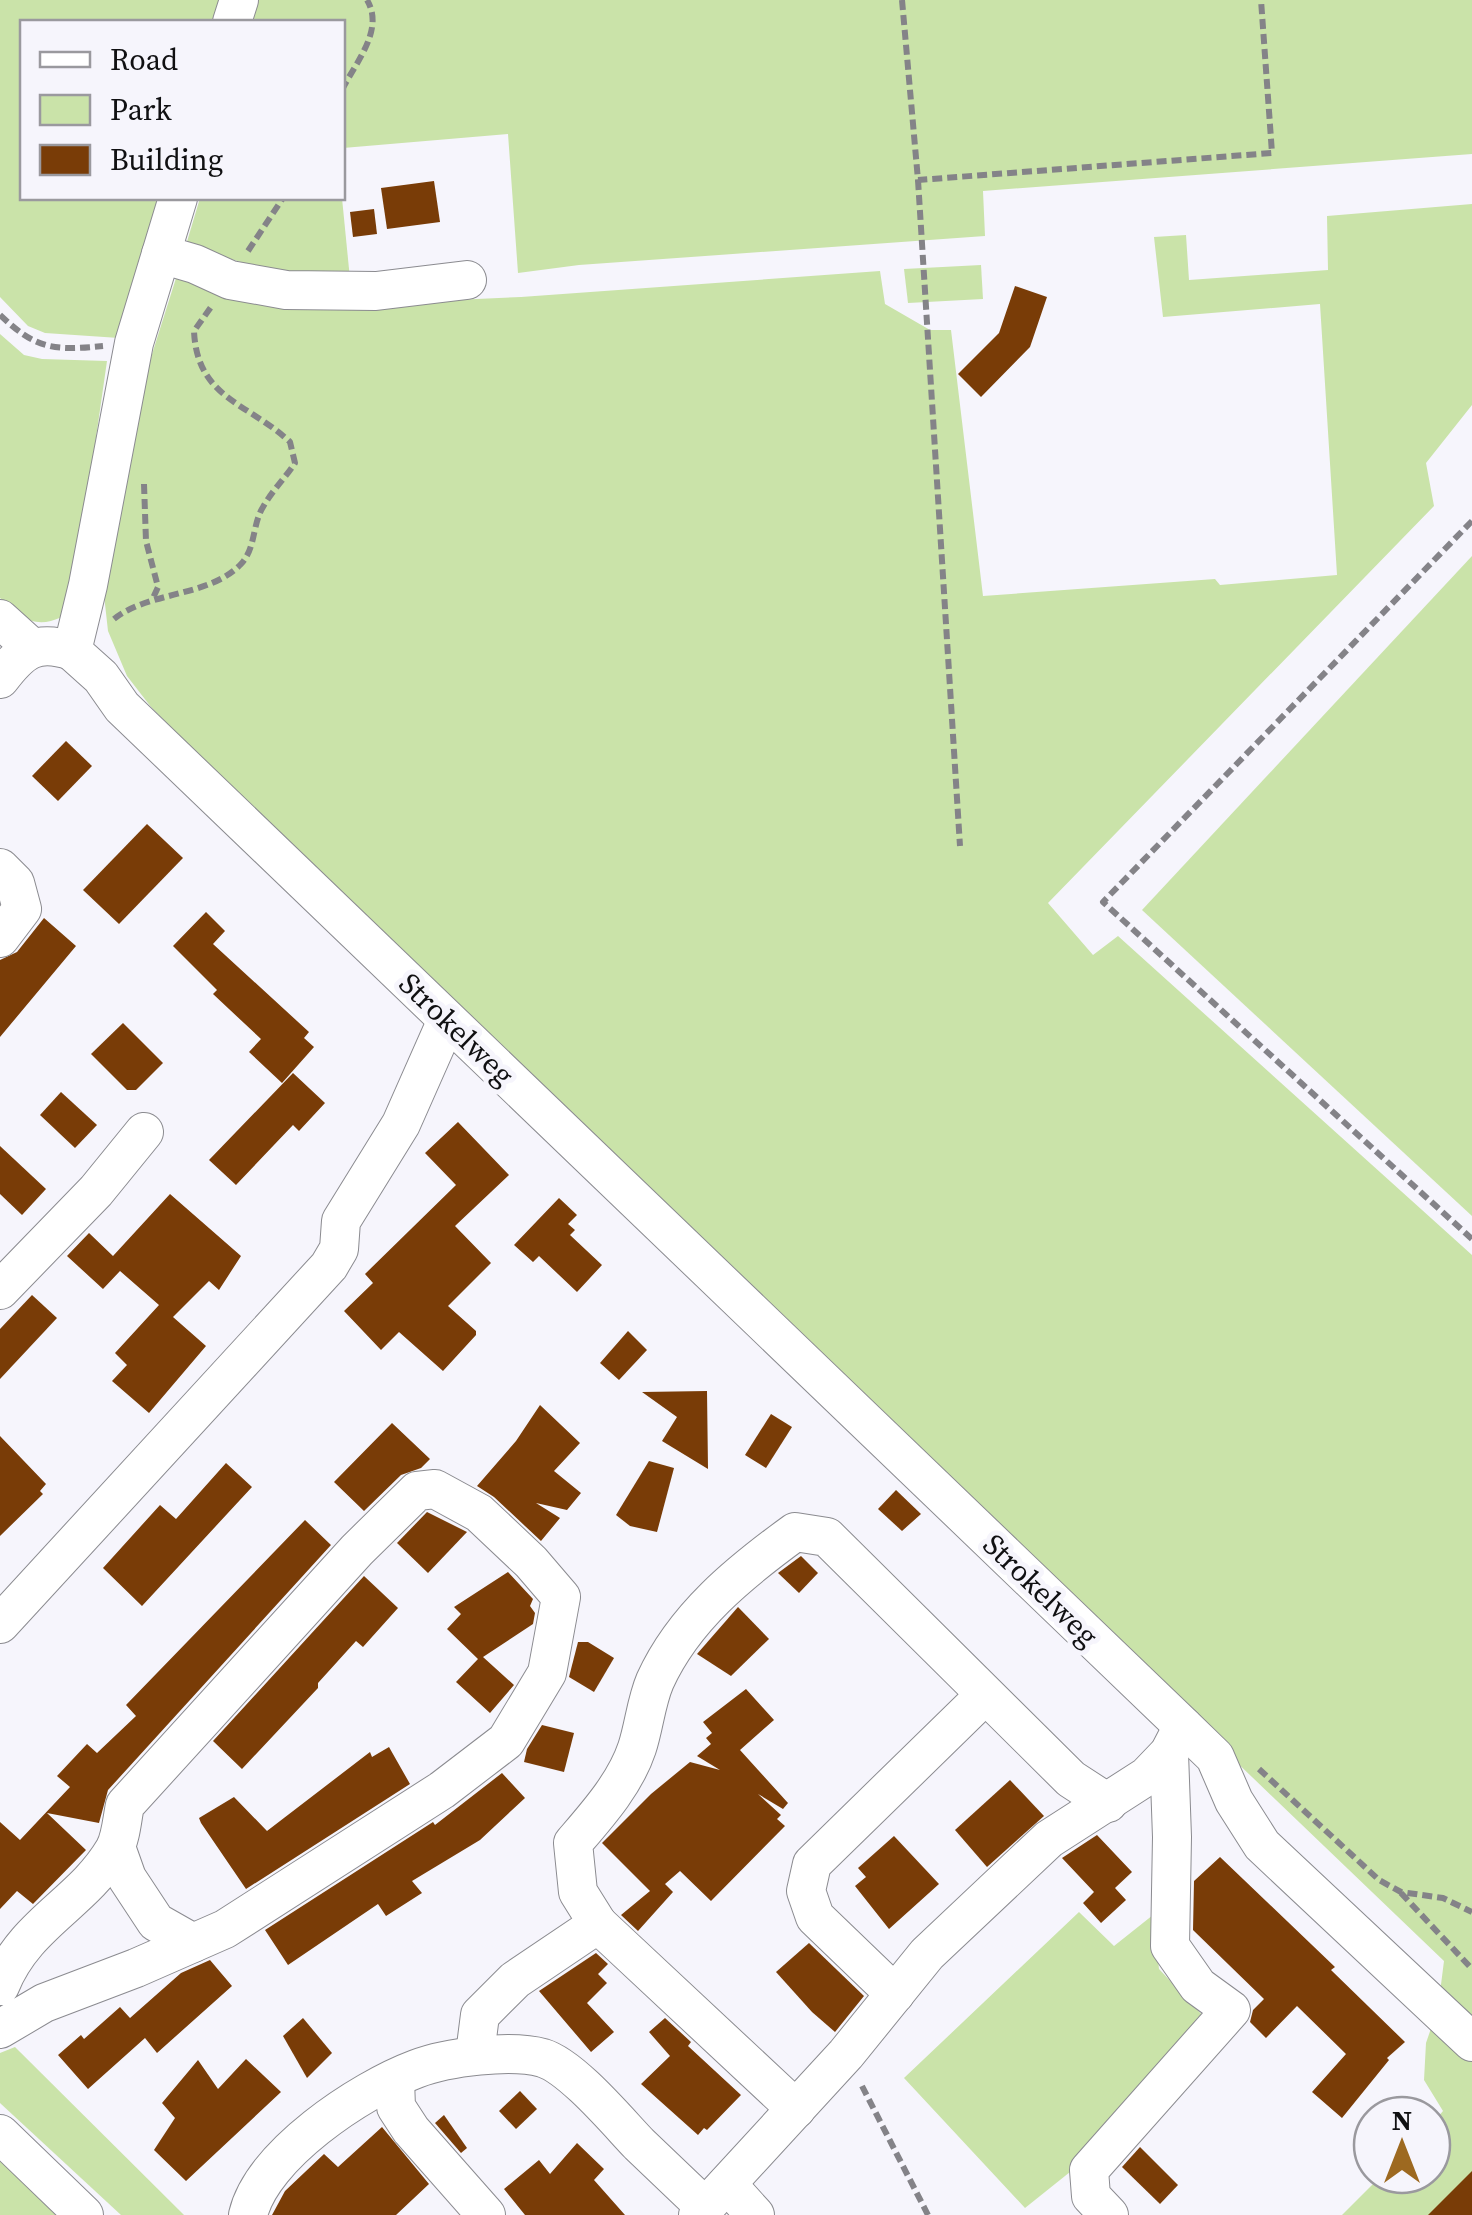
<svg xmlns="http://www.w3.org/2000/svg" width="1472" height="2215" font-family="'Source Serif 4',serif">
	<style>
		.green { fill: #cae3a9 }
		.building { fill: #793c07 }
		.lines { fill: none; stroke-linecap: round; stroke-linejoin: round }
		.minor-casing { stroke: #8b8b90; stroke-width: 40 }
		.path { stroke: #848388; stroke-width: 6; stroke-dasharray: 10 5; stroke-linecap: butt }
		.minor { stroke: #fff; stroke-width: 38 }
		.labels { text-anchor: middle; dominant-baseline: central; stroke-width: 10; stroke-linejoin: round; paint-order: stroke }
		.street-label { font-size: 30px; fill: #101012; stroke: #f6f5fc }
	</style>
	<rect width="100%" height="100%" fill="#f6f5fc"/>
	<g class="green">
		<polygon points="0,0 222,0 215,22 22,22 22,198 162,198 119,338 45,333 28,326 0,297"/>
		<polygon points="258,0 1472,0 1472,154 983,191 985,236 579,265 518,273 508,134 343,148 342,22 251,22"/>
		<polygon points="200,198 342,198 350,279 299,280 186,245"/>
		<polygon points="1472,204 1472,405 1426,463 1434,506 1048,903 1093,955 1118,936 1472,1255 1472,2215 1342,2215 1382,2175 1432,2175 1432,2124 1443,2111 1424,2080 1426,2043 1438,2008 1444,1961 411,971 151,707 127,676 108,631 104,595 141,389 177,275 387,303 521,297 880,271 885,304 930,330 951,330 983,596 1215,579 1220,585 1337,575 1320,304 1163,317 1154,237 1186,235 1189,280 1328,270 1327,216"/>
		<polygon points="981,265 983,299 908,303 904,269"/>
		<path d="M0,334L24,355L42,359L107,361L84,521L62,617C33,630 23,617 0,598Z"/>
		<polygon points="1472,556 1472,1216 1142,910"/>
		<polygon points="1079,1912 1114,1946 1153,1915 1159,1969 1205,2018 1080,2164 1025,2208 904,2078"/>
		<polygon points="15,2047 184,2215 121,2215 0,2103 0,2053"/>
		<polygon points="0,2146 72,2215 0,2215"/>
	</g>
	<g class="building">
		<polygon points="434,181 440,222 387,229 381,188"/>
		<polygon points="374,209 377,234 353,237 350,212"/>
		<polygon points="1015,286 1047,297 1030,347 981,397 958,374 999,333"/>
		<polygon points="66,741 92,766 58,801 32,776"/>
		<polygon points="147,824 183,858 119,924 83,890"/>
		<polygon points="206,912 225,931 213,944 309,1032 304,1038 314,1047 282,1083 249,1052 261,1039 213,994 217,990 173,946"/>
		<polygon points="44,918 76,946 0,1037 0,960 17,952"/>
		<polygon points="123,1023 163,1063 136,1090 127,1090 91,1054"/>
		<polygon points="293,1073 325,1103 299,1131 293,1125 236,1185 209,1160"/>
		<polygon points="61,1092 97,1125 75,1148 40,1115"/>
		<polygon points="458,1122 509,1175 455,1226 491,1263 448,1306 476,1331 476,1335 443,1371 399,1332 381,1350 344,1311 373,1283 365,1274 456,1185 425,1153"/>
		<polygon points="0,1146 46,1189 22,1215 0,1194"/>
		<polygon points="170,1194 241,1256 219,1290 209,1281 173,1317 206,1346 149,1413 112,1381 127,1365 115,1353 159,1305 120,1271 103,1289 67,1256 89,1233 113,1256"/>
		<polygon points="559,1198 577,1215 568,1224 575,1230 570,1235 602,1265 577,1292 539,1256 533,1262 514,1245"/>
		<polygon points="32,1295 57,1318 0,1379 0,1329"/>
		<polygon points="628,1331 647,1350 619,1380 600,1363"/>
		<polygon points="707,1391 708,1469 662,1441 677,1417 642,1392"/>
		<polygon points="540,1405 580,1443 554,1471 581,1493 567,1510 536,1503 560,1518 541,1541 494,1497 477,1486 516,1441"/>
		<polygon points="771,1414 792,1427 766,1468 745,1455"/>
		<polygon points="392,1423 430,1459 421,1468 401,1475 364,1511 334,1482"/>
		<polygon points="0,1436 46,1484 40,1491 43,1494 0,1536"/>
		<polygon points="649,1461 674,1468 657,1532 630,1526 616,1515"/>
		<polygon points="226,1463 252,1487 142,1606 103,1568 160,1505 176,1519"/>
		<polygon points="896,1490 921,1514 902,1531 878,1509"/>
		<polygon points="427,1512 467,1532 428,1573 397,1543"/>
		<polygon points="305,1520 331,1545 108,1790 99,1823 47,1813 86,1850 33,1904 17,1891 0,1909 0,1822 20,1840 70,1787 57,1776 87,1744 97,1753 136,1716 126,1705"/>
		<polygon points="801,1556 818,1573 799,1593 778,1573"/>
		<polygon points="508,1572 533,1599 530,1606 535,1613 533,1624 483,1657 514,1685 490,1713 456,1682 478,1659 447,1629 461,1614 454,1607"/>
		<polygon points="364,1576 398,1608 363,1647 356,1641 318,1683 318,1688 242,1769 213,1741"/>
		<polygon points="738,1607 769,1639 731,1676 697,1654"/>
		<polygon points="578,1642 588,1642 614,1658 594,1692 569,1677"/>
		<polygon points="746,1689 774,1720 740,1750 788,1803 783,1809 758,1794 781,1815 777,1819 785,1826 711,1901 680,1871 665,1884 673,1892 638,1931 621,1915 650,1891 602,1843 651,1794 690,1762 720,1770 697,1756 711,1744 706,1738 712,1733 703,1722"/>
		<polygon points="542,1725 574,1733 564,1772 524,1762 527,1749"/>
		<polygon points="389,1747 410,1784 246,1889 201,1823 199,1818 234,1797 267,1831 370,1752 372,1757"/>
		<polygon points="502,1773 525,1798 480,1840 412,1881 422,1893 386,1916 378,1904 288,1965 265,1930 433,1822 435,1825"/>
		<polygon points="1010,1780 1044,1816 987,1867 955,1830"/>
		<polygon points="1097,1835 1132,1872 1115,1888 1126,1900 1101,1923 1083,1903 1094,1892 1062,1858"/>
		<polygon points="894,1836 939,1884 889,1929 855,1886 866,1877 858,1868"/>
		<polygon points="1220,1857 1335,1967 1331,1970 1405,2042 1387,2058 1389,2060 1342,2118 1312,2092 1346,2054 1297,2006 1266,2038 1250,2022 1253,2010 1264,1999 1193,1930 1194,1881"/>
		<polygon points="809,1943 864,1996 835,2032 812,2012 776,1972"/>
		<polygon points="596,1953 608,1964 598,1974 607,1983 587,2003 614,2032 591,2052 539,1991"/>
		<polygon points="210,1960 232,1986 157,2053 145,2038 88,2089 58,2055 81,2035 84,2039 120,2007 130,2018 181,1973"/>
		<polygon points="303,2018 332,2053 307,2078 283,2036"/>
		<polygon points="665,2018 691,2042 688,2046 741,2095 707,2130 704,2128 698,2135 641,2084 670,2056 649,2032"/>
		<polygon points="246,2059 281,2092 186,2181 154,2150 175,2118 162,2103 198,2060 218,2089"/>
		<polygon points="520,2091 537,2109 516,2129 499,2111"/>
		<polygon points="444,2115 467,2148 461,2153 435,2123"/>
		<polygon points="382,2127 429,2184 396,2215 272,2215 285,2191 324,2154 338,2167"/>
		<polygon points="577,2143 604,2169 594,2180 625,2215 525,2215 504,2189 539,2160 550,2174"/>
		<polygon points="1140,2147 1178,2185 1160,2204 1122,2167"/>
		<polygon points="1472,2171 1472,2215 1428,2215"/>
	</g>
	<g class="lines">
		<defs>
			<g id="minor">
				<polyline points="232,22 239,0"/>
				<polyline points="178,198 134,343 88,585 72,651 101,677 122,707 1183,1726 1215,1757 1234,1801 1262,1845 1472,2042"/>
				<polyline points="161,254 195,264 230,280 286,290 376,291 467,280"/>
				<polyline points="0,619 31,647"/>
				<path d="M0,679C22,650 36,639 72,651"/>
				<polyline points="0,868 15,883 22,909 0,938"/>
				<polyline points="0,1290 96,1191 144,1132"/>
				<polyline points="0,1624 329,1266 339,1249 341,1221 401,1124 447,1020"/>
				<polyline points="116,1847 127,1878 156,1922 193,1943"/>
				<path d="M598,1924L578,1892L573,1843C597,1815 625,1784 637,1748C644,1727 646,1702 655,1681C684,1617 740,1572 795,1532L827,1537L1071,1779L1108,1803"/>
				<path d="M0,1986C25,1923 82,1904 114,1850C121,1838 122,1819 125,1805L357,1550L417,1491L435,1489L479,1513L531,1562L561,1597L547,1673L506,1741L442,1790L225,1929L136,1968L44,2003L0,2029"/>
				<polyline points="895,1994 815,1917 806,1891 812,1864 985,1695"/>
				<polyline points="475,2054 480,2015 515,1980 598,1924 796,2109"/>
				<polyline points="395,2080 396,2107 411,2130 486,2215"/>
				<polyline points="0,2134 84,2215"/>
				<polyline points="727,2184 755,2215"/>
				<path d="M248,2215C262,2155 360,2090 416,2069C447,2057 511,2049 543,2058C572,2067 617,2121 639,2144C661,2165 683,2186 705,2207"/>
				<polyline points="698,2215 846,2054 927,1954 1049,1839 1147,1776 1169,1753 1183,1726"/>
				<polyline points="1109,2215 1091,2196 1089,2170 1231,2010 1198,1986 1170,1946 1172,1837 1169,1753"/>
			</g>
		</defs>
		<use href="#minor" class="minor-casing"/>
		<g class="path">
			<polyline points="902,0 918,180 1272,153 1261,0"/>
			<path d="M342,90C355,63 385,30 367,0"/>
			<polyline points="918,180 960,846"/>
			<polyline points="248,251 283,198"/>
			<path d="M0,315C36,349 53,351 103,346"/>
			<polyline points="144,484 146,541 158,587 153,598"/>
			<polyline points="1472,521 1103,902 1472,1239"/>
			<path d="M114,619C149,591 210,597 241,564C256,548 252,525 263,507C272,491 285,478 295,463L290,442C249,403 197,399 194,331L211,307"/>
			<polyline points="1259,1769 1379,1880 1401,1892 1443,1898 1472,1912"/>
			<polyline points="1401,1893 1472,1969"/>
			<polyline points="862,2086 928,2215"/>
		</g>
		<use href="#minor" class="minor"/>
	</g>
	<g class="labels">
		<g class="street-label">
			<text transform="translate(457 1029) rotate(44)">Strokelweg</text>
			<text transform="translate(1041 1590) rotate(44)">Strokelweg</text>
		</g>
	</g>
	<rect x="20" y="20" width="325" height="180" fill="#f6f5fc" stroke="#9a999e" stroke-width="2.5"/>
	<rect x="40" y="52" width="50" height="15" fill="#ffffff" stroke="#9a999e" stroke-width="2.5"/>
	<text x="110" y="70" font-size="30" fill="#101012">Road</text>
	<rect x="40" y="95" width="50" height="30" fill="#cae3a9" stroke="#9a999e" stroke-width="2.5"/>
	<text x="110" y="120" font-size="30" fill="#101012">Park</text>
	<rect x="40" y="145" width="50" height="30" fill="#793c07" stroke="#9a999e" stroke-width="2.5"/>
	<text x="110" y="170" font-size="30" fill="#101012">Building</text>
	<g transform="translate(1402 2145)"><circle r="48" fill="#f6f5fc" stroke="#9a999e" stroke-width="2.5"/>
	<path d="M0-8L18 38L0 25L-18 38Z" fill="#9d6920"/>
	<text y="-15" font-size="28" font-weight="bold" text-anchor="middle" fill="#101012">N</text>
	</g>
</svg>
